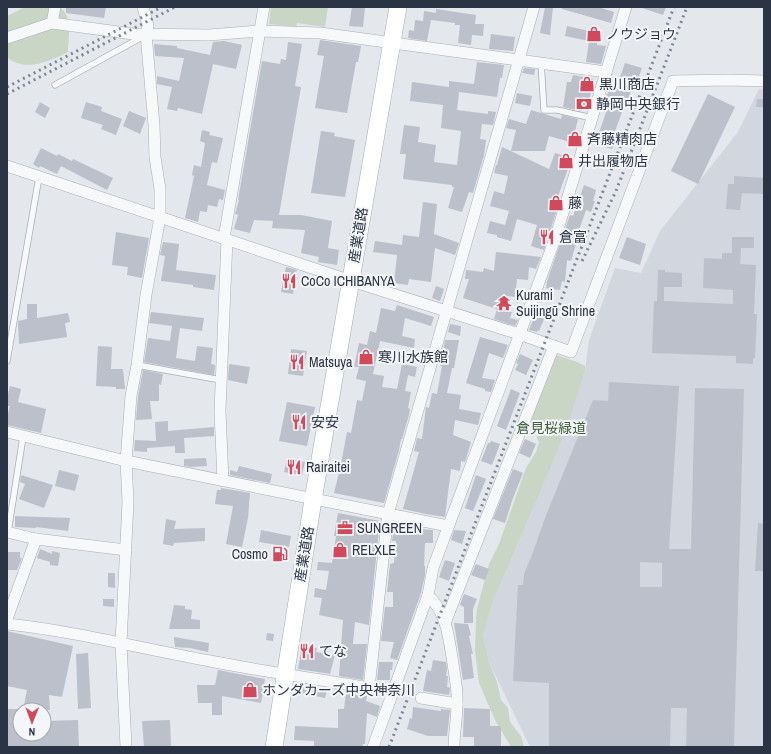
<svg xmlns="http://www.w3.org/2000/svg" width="771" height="754" font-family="'Archivo Narrow','Noto Sans JP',sans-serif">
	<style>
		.built { fill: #d2d6de }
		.green { fill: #c9d6c5 }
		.building { fill: #bbc0ca; fill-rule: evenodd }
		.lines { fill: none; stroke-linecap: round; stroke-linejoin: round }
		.service-casing { stroke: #a9aeb7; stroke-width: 7 }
		.minor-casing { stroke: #a9aeb7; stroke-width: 12 }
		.primary-casing { stroke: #a3abb8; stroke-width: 18 }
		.service { stroke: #f7f8fa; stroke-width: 5.5 }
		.minor { stroke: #f7f8fa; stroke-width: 11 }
		.primary { stroke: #fff; stroke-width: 17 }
		.rail { stroke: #7d8696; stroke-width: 3; stroke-dasharray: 2 4; stroke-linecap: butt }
		.labels { text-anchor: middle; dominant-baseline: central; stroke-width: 4; stroke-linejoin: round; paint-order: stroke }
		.poi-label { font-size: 14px; fill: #2b3445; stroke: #f4f6f9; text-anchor: start }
		.street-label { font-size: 14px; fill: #2b3445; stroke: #f4f6f9 }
		.park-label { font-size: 14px; fill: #3f6138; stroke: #f4f6f9 }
	</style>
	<rect width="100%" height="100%" fill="#e4e7ec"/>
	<polygon class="built" points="759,89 764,90 764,747 530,747 489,662 483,635 494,599 552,465 585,371 589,340 615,268 641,273 660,231 738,132"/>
	<g class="green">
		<path d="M25,7H59C74,16 68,37 68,52C50,61 25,73 7,57V16Z"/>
		<polygon points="271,7 328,7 325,27 297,23 296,27 269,24"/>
		<polygon points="556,355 577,362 585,366 585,371 570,417 552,465 494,599 483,635 489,662 497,682 501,700 508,708 510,722 521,736 524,747 511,747 496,722 479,683 475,651 476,618 477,609 489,564 499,544 526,468 536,452 539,442 537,438 536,423 528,421 553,357"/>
	</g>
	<g class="building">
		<polygon points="66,7 106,7 104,18 66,13"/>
		<polygon points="352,7 365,7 363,27 349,26"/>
		<polygon points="545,7 553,7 550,35 540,33"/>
		<polygon points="562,7 598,7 614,12 611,23 562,9"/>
		<polygon points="643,7 666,7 663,15 642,8"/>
		<polygon points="436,9 476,15 475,24 484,24 483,36 472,35 471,45 458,43 460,25 455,25 455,23 431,20 427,41 408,38 409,30 414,31 415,20 423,21 424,11 436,13"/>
		<polygon points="567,26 598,33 597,45 606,46 601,64 586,62 589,41 565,36"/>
		<polygon points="491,34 515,37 513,51 489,49"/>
		<polygon points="320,40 361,46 358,62 356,62 347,113 315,108 324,56 317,55"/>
		<polygon points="224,41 242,45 236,69 213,64 202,114 178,108 177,111 167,109 172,87 157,84 157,76 179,81 184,58 155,56 154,44 177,46 177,48 210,55 213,42"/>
		<polygon points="288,42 302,44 295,86 301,87 279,215 301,215 332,221 328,248 339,250 337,265 318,262 319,257 301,253 305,230 272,228 273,221 254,220 250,233 234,229 238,215 235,214 239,200 238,200 262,61 280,64 281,59 286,60"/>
		<polygon points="477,62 504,65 502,78 500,78 497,97 459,92 457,110 488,114 488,111 496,112 493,125 482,124 480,139 486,140 484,155 473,193 469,192 462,212 448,208 454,187 452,187 452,185 403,179 406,154 400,154 404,125 420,127 418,142 436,145 434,162 457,165 461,131 441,128 443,105 410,101 412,82 449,87 449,81 474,84"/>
		<polygon points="625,63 642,68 633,92 631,91 625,109 623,109 613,137 616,138 612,149 595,144 609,104 604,102 609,90 615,92"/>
		<polygon points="524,68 535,69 534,75 522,73"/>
		<polygon points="573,75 594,79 587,110 581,109 581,111 563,107 567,82 571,82"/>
		<polygon points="517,93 532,96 530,106 515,103"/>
		<polygon points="708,94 735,107 698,184 671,171"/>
		<polygon points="757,99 764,99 764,107 756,107"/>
		<polygon points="40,102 50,108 45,118 35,112"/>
		<polygon points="86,102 102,107 101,111 122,119 116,135 101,129 103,125 81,118"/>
		<polygon points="531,110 561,119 562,115 578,119 574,135 579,136 577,144 549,136 545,151 511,151 516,130 506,128 509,119 526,124"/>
		<polygon points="129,111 146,118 140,134 123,126"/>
		<polygon points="202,130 210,132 209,135 223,138 217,163 212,162 207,185 225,190 223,200 219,199 217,207 208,205 207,212 200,211 198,222 185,218 194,176 192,175 194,165 201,167 205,143 200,141"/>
		<polygon points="321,131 335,133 334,136 355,140 345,197 311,193"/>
		<polygon points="502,147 549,169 555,153 572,158 557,199 560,200 544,250 531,246 537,225 517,219 511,241 497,237 497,235 487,233 490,221 505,225 509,211 490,206 494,191 504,194 508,176 494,173 496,165 497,165"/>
		<polygon points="41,148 57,156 58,154 72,161 73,159 113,178 107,190 61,166 57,174 40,166 39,168 33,164"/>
		<polygon points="734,176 764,178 764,194 742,193 740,210 726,209 728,184 734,184"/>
		<polygon points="584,185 596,190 593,201 595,201 591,212 586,210 577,236 578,237 571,261 567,260 565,282 562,281 560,290 546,288 547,281 570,215 573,216"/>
		<polygon points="423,202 437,204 434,234 459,243 455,255 435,248 431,282 409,279 408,285 394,283 397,255 373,252 375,241 402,245 403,235 419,237"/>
		<polygon points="116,232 149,238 142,278 127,275 128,267 112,265"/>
		<polygon points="627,237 646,244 640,265 619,258"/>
		<polygon points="732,237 754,237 754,248 741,248 740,264 756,265 754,314 757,314 755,358 753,358 753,364 736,363 736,356 652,353 654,301 657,301 658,270 665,270 665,272 682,273 682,287 664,287 664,301 733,304 733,290 703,288 704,258 722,259 722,253 732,253"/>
		<polygon points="163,242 179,244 176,270 216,275 214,290 193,287 193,285 161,281 165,256 160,255"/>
		<polygon points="496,252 541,257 536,269 529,267 528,280 517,279 515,297 508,296 505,310 512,312 510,318 518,320 515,326 494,319 497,309 463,298 469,279 465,279 466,270 483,272 484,268 494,271"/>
		<polygon points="286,267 297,270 293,294 281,292"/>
		<polygon points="436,286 444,289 440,301 432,298"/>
		<polygon points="27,304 37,304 37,318 68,313 70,322 65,323 67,337 19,344 18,321 27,319"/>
		<polygon points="397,305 434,317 431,326 405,318 402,336 415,339 414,348 380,341 373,374 384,376 382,387 397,389 402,364 417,367 415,377 408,375 405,391 411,392 408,408 410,409 409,415 402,439 401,439 399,450 384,503 334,493 340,469 347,432 351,433 357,400 362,401 366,381 356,379 359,367 354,367 359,343 367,345 370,331 376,333 381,308 395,311"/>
		<polygon points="537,310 544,312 542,318 544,319 539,331 538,330 537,332 529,330"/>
		<polygon points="151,312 204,318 202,331 180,328 176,358 195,361 197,346 213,348 211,364 215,365 214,375 144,362 148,338 170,341 172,326 149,323"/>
		<polygon points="450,324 461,326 460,336 448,332"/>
		<polygon points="480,337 508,345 503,358 489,353 482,378 495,380 491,392 485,391 485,389 466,383"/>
		<polygon points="445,340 459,340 454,368 452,368 447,393 461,395 459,409 481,413 478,425 455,420 453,435 471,442 465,462 461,461 460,471 451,469 445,517 426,514 403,509 419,452 414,451 417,438 422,439 426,407 429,408 432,393 437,394 442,366 440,366"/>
		<polygon points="98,346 112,347 111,369 123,369 125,389 116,389 116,387 96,386"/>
		<polygon points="291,349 307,351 303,376 288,374"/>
		<polygon points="520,354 533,360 526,375 515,370 518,364 516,363"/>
		<polygon points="229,364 250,367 247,384 228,380"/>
		<polygon points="143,370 163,374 161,385 159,384 159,401 150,401 152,419 136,420 138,397"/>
		<path d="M609,382L679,386L669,549H691L695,388L744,389L734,747H686L687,708H671L670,747H549V683L513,681L518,585H523L524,574L532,555L545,518L593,400L608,401ZM640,562L662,563V587H640Z"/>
		<polygon points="10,386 21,389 18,402 46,409 41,433 7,425 7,417 10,406 7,406 7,398"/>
		<polygon points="511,389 520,393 506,430 497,426"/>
		<polygon points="287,402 315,407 307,446 279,441"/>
		<polygon points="168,421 168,431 214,427 214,436 184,438 185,453 175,453 175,446 147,448 147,452 134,451 135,440 156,441 155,422"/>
		<polygon points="525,439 536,444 530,458 519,453"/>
		<polygon points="491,441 500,444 492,465 481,461 488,443 490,443"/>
		<polygon points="206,458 207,466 191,467 184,466 184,459"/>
		<polygon points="287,459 305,462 302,475 284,472"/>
		<polygon points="239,466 272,474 270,483 230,475 230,470 237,472"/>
		<polygon points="513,469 523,473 513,498 505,523 493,519"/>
		<polygon points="59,470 79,475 75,491 55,486"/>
		<polygon points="21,475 53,485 44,508 19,499 25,484 20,482"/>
		<polygon points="476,475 486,479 473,511 465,508"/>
		<polygon points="221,488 250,493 248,518 242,547 226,544 233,506 215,504 217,490 221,490"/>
		<polygon points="338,513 380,521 369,625 355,622 353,644 367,644 363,680 339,676 343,620 319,615 322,598 314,597 315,588 326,590 329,571 317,570 318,562 332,563 336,536 334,536"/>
		<polygon points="15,516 70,518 68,531 36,527 36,528 15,527"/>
		<polygon points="166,519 176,521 174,529 205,528 205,541 174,543 173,546 163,544"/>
		<polygon points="758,523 764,524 764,571 755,571"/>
		<polygon points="394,527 433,530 433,543 425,543 424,566 425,566 425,575 421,593 397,660 390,658 394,642 381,641 385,607 393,607 393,592 387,592 390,564 394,563 396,541 392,541"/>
		<polygon points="261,530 291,536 289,547 259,542"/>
		<polygon points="454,530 466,531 462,544 451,540"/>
		<polygon points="40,549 52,554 52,551 60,553 58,566 50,565 50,562 37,558"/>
		<polygon points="7,552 20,552 20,558 22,558 17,570 7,570"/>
		<polygon points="445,560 455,563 449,581 439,577"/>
		<polygon points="476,564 489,569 485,580 471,575"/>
		<polygon points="108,573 115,573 115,588 108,587"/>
		<polygon points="464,594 477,599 473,609 473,623 464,623 464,607 460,605"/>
		<polygon points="103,599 114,599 114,607 103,606"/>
		<polygon points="174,605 185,606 185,609 192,610 191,619 200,620 200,629 169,629"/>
		<polygon points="454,623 468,624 471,635 469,636 473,654 471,654 474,678 463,680"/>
		<polygon points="7,631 73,646 62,697 49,695 50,710 23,710 27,690 7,686"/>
		<polygon points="267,633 274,634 273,641 266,640"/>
		<polygon points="174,637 209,643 208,652 190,648 175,647"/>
		<polygon points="302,646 317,648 316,652 335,655 330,674 298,669"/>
		<polygon points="88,653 91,708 78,709 76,654"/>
		<polygon points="433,660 446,662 447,669 446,676 448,676 447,687 450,688 449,695 423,691 427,670 431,671"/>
		<polygon points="379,662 393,662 392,670 390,670 390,680 377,680"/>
		<polygon points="218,670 265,679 261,703 222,696 222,715 212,715 212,703 198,703 197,685 215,685"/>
		<polygon points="299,686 327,690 325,698 297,692"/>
		<polygon points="346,693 367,696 366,701 380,706 377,717 367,713 365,744 363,744 362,747 314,747 314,741 294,740 295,726 338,728 338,709 344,709"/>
		<polygon points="413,707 441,711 441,709 450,710 447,736 428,736 407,729 410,718 412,719"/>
		<polygon points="464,708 490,709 490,726 501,726 501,747 474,747 474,737 463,737"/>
		<polygon points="7,709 20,709 20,734 44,734 44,721 78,720 79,747 7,747"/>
		<polygon points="170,720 171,747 144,747 142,721"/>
	</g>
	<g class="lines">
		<defs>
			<g id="service">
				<polyline points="541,62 544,110 557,110 592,118"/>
				<polyline points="55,85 142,37"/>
				<polyline points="7,361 39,177"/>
				<polyline points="137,365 221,380"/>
				<polyline points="8,532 23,437"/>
			</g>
			<g id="minor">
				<polyline points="52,23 133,34 209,35 260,31 320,33 606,72"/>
				<polyline points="7,38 52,23 55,7"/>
				<polyline points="7,166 339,277 519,334 571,352 673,81 729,80 764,81"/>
				<polyline points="224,238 264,7"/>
				<polyline points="7,432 126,461 448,526"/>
				<polyline points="223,481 220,411 227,239"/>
				<polyline points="7,532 36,539 126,550"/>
				<path d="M428,595C447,613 449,639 453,664C455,677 458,690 457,704C457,718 454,733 454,747"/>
				<polyline points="7,619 36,539"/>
				<polyline points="445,623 554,346"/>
				<path d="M7,624C75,631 143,649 210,661C271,673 332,681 393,692L373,747"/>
				<polyline points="369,688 388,514 534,7"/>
				<polyline points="393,692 428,595 433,568 555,239 626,7"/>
				<polyline points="421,698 457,704"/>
				<polyline points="126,747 121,643 128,502 126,461 131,396 137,365 146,295 160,217 160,189 155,157 154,125 146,34 148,26 143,7"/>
			</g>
			<polyline id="primary" points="274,747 313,500 398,7"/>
		</defs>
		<use href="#service" class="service-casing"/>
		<use href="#minor" class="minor-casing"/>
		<use href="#primary" class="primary-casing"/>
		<use href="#service" class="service"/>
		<use href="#minor" class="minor"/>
		<use href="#primary" class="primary"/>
		<g class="rail">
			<polyline points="7,87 162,7"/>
			<polyline points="7,94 175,7"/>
			<polyline points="582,261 616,191 687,7"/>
			<polyline points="389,747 674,7"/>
		</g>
	</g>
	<defs>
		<symbol id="shop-bare" viewBox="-9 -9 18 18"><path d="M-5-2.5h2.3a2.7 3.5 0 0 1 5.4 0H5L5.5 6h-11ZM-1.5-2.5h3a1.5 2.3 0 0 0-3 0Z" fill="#d1495b" stroke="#f4f6f9" stroke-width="2.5" paint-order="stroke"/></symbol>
		<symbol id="bank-bare" viewBox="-9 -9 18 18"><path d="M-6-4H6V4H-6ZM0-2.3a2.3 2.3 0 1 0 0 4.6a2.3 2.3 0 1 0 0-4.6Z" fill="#d1495b" stroke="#f4f6f9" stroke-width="2.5" paint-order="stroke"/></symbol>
		<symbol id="restaurant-bare" viewBox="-9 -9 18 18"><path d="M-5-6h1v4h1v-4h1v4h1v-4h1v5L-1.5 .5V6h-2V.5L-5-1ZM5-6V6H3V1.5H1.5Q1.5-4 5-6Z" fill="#d1495b" stroke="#f4f6f9" stroke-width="2.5" paint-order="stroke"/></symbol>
		<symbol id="temple-bare" viewBox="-9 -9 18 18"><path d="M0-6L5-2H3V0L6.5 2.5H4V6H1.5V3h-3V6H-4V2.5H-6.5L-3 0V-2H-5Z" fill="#d1495b" stroke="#f4f6f9" stroke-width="2.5" paint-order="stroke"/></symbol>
		<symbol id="office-bare" viewBox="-9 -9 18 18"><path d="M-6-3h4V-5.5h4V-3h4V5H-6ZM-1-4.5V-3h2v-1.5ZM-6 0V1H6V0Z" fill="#d1495b" stroke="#f4f6f9" stroke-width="2.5" paint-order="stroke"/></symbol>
		<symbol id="fuel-bare" viewBox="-9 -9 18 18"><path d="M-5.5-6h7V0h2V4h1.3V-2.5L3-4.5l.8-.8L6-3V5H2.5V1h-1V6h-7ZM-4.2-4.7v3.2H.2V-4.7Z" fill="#d1495b" stroke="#f4f6f9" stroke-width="2.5" paint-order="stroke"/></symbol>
	</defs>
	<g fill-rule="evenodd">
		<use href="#shop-bare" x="583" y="23" width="22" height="22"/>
		<use href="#shop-bare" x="576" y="73" width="22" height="22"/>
		<use href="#bank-bare" x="573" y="93" width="22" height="22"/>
		<use href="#shop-bare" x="564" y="128" width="22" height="22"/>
		<use href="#shop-bare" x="555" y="150" width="22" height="22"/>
		<use href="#shop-bare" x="545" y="192" width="22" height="22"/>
		<use href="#restaurant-bare" x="536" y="226" width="22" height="22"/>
		<use href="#restaurant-bare" x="278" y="270" width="22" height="22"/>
		<use href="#temple-bare" x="493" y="292" width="22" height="22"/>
		<use href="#shop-bare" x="355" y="346" width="22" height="22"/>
		<use href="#restaurant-bare" x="286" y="351" width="22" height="22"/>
		<use href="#restaurant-bare" x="288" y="411" width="22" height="22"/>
		<use href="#restaurant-bare" x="283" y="456" width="22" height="22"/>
		<use href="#office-bare" x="334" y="517" width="22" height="22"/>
		<use href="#shop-bare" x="329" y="539" width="22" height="22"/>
		<use href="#fuel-bare" x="269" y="543" width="22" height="22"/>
		<use href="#restaurant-bare" x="296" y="640" width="22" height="22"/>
		<use href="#shop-bare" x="239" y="679" width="22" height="22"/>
	</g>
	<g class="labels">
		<g class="poi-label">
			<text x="606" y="34">ノウジョウ</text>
			<text x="599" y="84">黒川商店</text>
			<text x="596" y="104">静岡中央銀行</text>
			<text x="587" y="139">斉藤精肉店</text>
			<text x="578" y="161">井出履物店</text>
			<text x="568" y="203">藤</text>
			<text x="559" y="237">倉富</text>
			<text x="301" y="281">CoCo ICHIBANYA</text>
			<text x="516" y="295">Kurami<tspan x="516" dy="16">Suijingū Shrine</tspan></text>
			<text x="378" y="357">寒川水族館</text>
			<text x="309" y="362">Matsuya</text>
			<text x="311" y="422">安安</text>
			<text x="306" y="467">Rairaitei</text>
			<text x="357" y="528">SUNGREEN</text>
			<text x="352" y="550">RELXLE</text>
			<text x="268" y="554" text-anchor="end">Cosmo</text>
			<text x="319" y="651">てな</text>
			<text x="262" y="690">ホンダカーズ中央神奈川</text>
		</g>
		<g class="street-label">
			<text transform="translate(358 235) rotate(-81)">産業道路</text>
			<text transform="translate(304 554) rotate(-81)">産業道路</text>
		</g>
		<g class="park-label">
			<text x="551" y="428">倉見桜緑道</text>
		</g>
	</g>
	<rect width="771" height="754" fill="none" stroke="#2b3445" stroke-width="16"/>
	<g transform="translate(32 722) rotate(181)"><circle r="19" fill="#f4f6f9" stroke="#a4a8b1"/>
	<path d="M0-3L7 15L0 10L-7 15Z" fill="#d1495b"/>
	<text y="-6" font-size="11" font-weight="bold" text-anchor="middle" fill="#2b3445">N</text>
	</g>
</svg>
